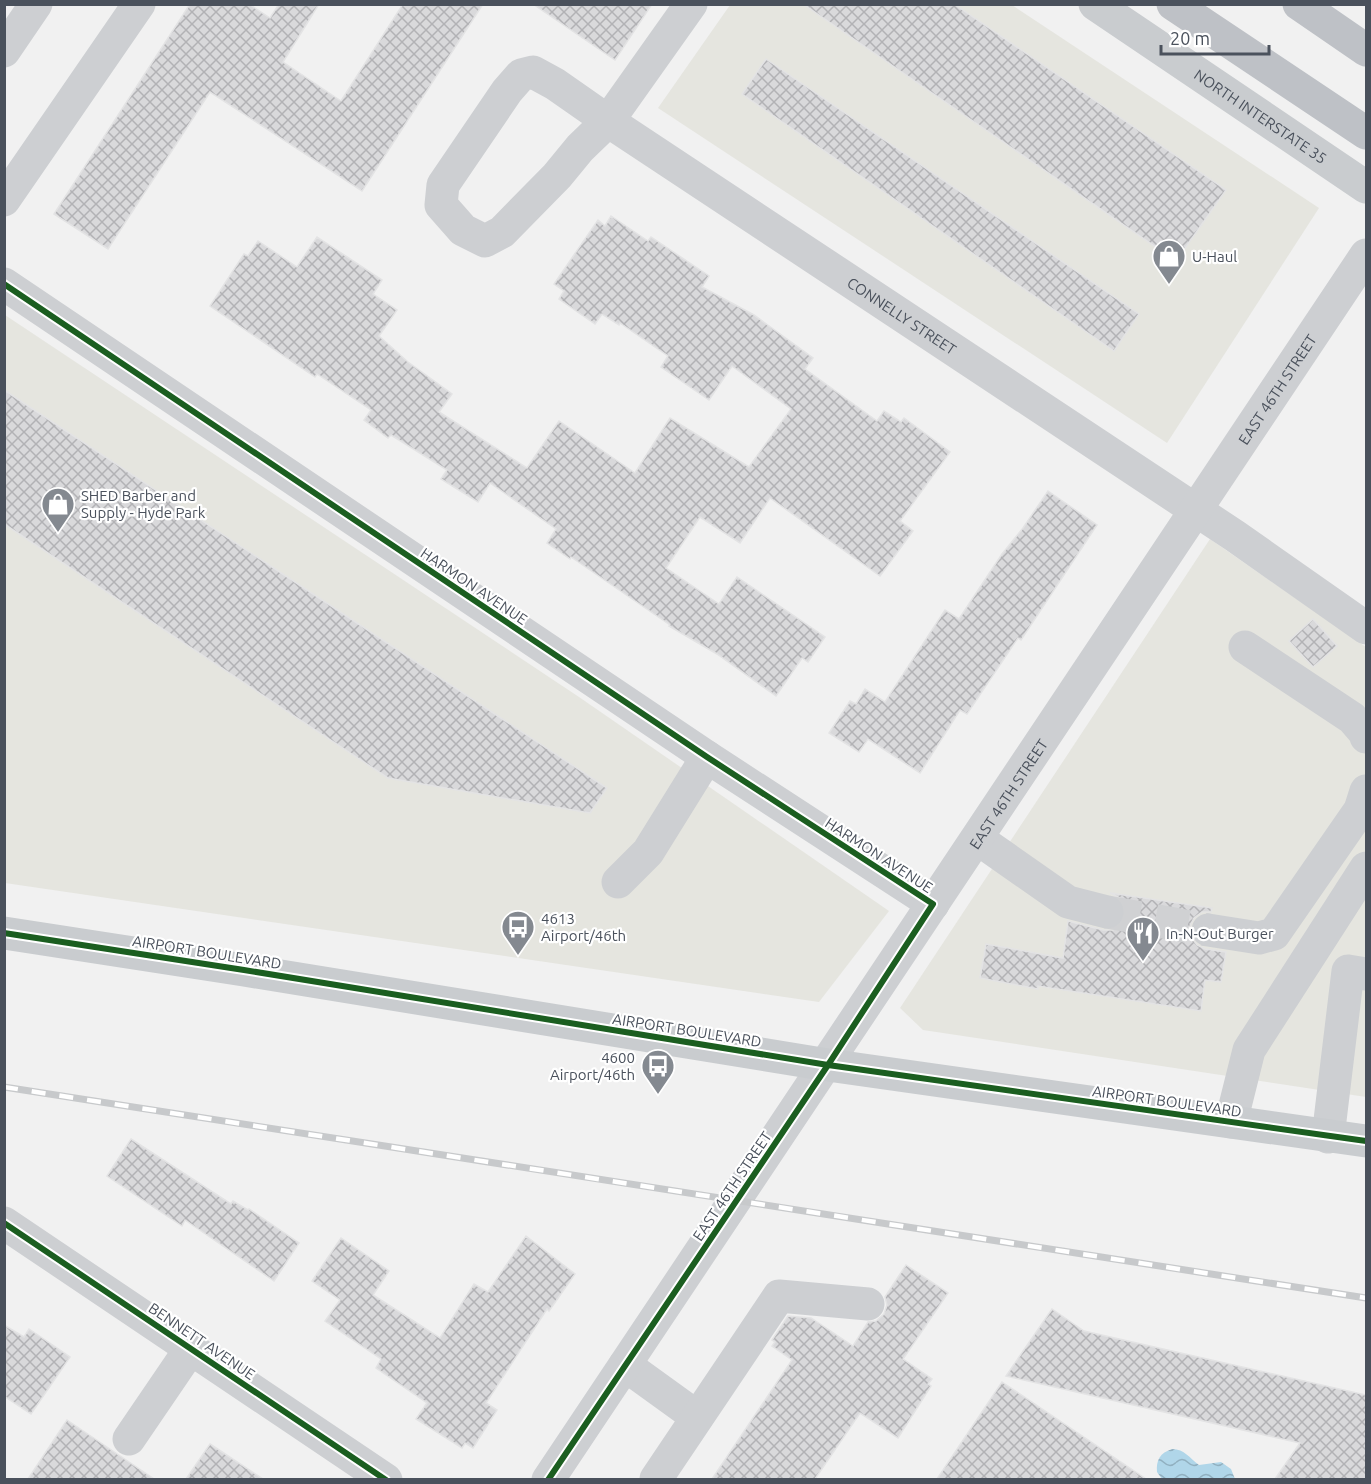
<svg xmlns="http://www.w3.org/2000/svg" width="1371" height="1484" font-family="Ubuntu,sans-serif">
	<style>
		.commercial { fill: #e5e5df }
		.water { fill: url(#water-waves) }
		.building { fill: url(#building-cross-hatch); stroke: #e3e3e4; stroke-width: 1.5 }
		.lines { fill: none; stroke-linecap: round; stroke-linejoin: round }
		.minor-tunnel { stroke: #d0d1d3; stroke-width: 33; stroke-dasharray: 33 16; stroke-linecap: butt }
		.minor { stroke: #cdcfd2; stroke-width: 33 }
		.major { stroke: #c9cccf; stroke-width: 33 }
		.highway { stroke: #bec1c6; stroke-width: 33 }
		.rail-casing { stroke: #c7c9cb; stroke-width: 7 }
		.rail { stroke: #fff; stroke-width: 4.5; stroke-dasharray: 14; stroke-linecap: butt }
		.cycleway-casing { stroke: #fff; stroke-width: 10 }
		.cycleway { stroke: #1b5e20; stroke-width: 6 }
		.labels { text-anchor: middle; dominant-baseline: central; stroke-width: 4.5; stroke-linejoin: round; paint-order: stroke }
		.street-label { font-size: 15px; fill: #4a515c; stroke: #fff }
		.poi-label { font-size: 15px; fill: #4a515c; stroke: #fff; text-anchor: start }
	</style>
	<defs>
		<pattern id="water-waves" width="16" height="10" patternUnits="userSpaceOnUse" patternTransform="scale(1.5)"><rect width="16" height="10" fill="#b0d6e9"/><path d="M0 5q4-4 8 0t8 0" fill="none" stroke="#91b0c0"/></pattern>
		<pattern id="building-cross-hatch" width="8" height="8" patternUnits="userSpaceOnUse" patternTransform="scale(1.5)"><rect width="8" height="8" fill="#d9d9db"/><path d="M0 0l8 8M0 8l8-8" fill="none" stroke="#b2b2b5"/></pattern>
	</defs>
	<rect width="100%" height="100%" fill="#f1f1f1"/>
	<g class="commercial">
		<polygon points="730,5 1012,5 1319,208 1167,443 658,108"/>
		<polygon points="5,315 579,697 889,911 819,1002 5,883"/>
		<polygon points="1210,539 1366,647 1366,1097 923,1030 900,1008"/>
	</g>
	<path class="water" d="M1172,1449C1185,1449 1189,1458 1199,1465L1221,1462L1231,1469L1235,1479H1162L1157,1472C1156,1460 1160,1453 1172,1449Z"/>
	<g class="building">
		<polygon points="190,4 249,4 270,18 279,4 319,4 283,62 341,101 403,4 483,4 362,191 210,92 108,249 54,214"/>
		<polygon points="533,4 652,4 615,60"/>
		<polygon points="803,4 954,4 1226,190 1176,261"/>
		<polygon points="766,59 1139,314 1114,351 742,94"/>
		<polygon points="611,216 648,241 651,237 709,276 702,287 754,315 813,358 805,369 877,421 884,411 901,422 904,418 950,452 900,521 913,531 880,576 770,498 740,543 700,517 666,568 719,604 737,577 825,637 808,662 802,658 776,696 717,654 669,626 670,625 571,557 570,559 547,543 556,529 490,483 478,502 441,479 447,470 391,435 388,438 364,420 371,410 317,374 315,377 210,306 244,254 248,256 258,241 297,267 317,237 382,280 373,294 397,310 379,336 408,362 452,394 439,412 527,468 559,421 635,473 670,418 749,467 791,409 732,366 709,400 661,367 668,356 620,323 619,325 602,314 595,324 559,299 564,291 554,284 598,220 605,226"/>
		<polygon points="4,390 607,788 590,813 388,778 4,524"/>
		<polygon points="1048,491 1097,525 1021,640 1018,638 967,714 960,710 920,773 868,739 859,752 829,733 850,701 856,704 865,689 885,702 945,610 959,619 1002,554 1023,528"/>
		<polygon points="1313,619 1337,646 1313,667 1289,641"/>
		<polygon points="1110,893 1212,908 1211,912 1202,912 1194,918 1189,928 1191,937 1197,945 1205,949 1226,952 1221,982 1205,980 1201,1011 1038,986 1038,989 980,978 986,944 1063,958 1068,921 1103,930 1113,930 1120,925 1125,916 1125,906 1120,898"/>
		<polygon points="131,1139 231,1204 233,1201 248,1210 249,1209 299,1243 274,1281 185,1220 182,1226 107,1176"/>
		<polygon points="526,1236 575,1274 549,1311 547,1309 486,1403 497,1410 473,1448 465,1443 462,1448 416,1419 427,1403 376,1368 381,1359 325,1321 340,1300 312,1281 341,1238 389,1271 373,1295 440,1338 474,1284 488,1292"/>
		<polygon points="906,1265 948,1293 903,1359 932,1379 928,1384 931,1386 898,1438 860,1413 815,1479 712,1479 792,1360 772,1346 775,1342 772,1340 788,1316 811,1318 853,1346 868,1322 876,1321 884,1314 887,1305 885,1297"/>
		<polygon points="1052,1309 1084,1331 1366,1395 1366,1479 1275,1479 1300,1443 1006,1376"/>
		<polygon points="4,1325 24,1337 29,1329 70,1357 31,1414 4,1396"/>
		<polygon points="1002,1382 1146,1479 937,1479"/>
		<polygon points="67,1420 101,1443 154,1479 28,1479"/>
		<polygon points="210,1444 263,1479 186,1479"/>
	</g>
	<g class="lines">
		<polyline class="minor-tunnel" points="1107,912 1208,930"/>
		<g class="minor">
			<path id="s1" d="M691,4L608,121L580,148L557,176L502,232L485,241L463,230L441,205L443,185L507,91L521,75L533,72L555,84L608,121L1235,536L1366,628"/>
			<polyline points="4,51 36,4"/>
			<polyline points="4,200 139,4"/>
			<polyline points="4,284 707,757 933,904"/>
			<polyline points="1245,647 1352,718 1365,733 1366,737"/>
			<polyline points="978,839 1068,902 1107,912"/>
			<polyline points="618,882 648,852 707,757"/>
			<polyline points="1208,930 1259,938 1274,934 1360,810 1366,791"/>
			<polyline points="1231,1122 1249,1050 1366,868"/>
			<polyline points="1328,1137 1348,971 1366,974"/>
			<polyline points="4,1223 386,1480"/>
			<polyline points="625,1365 697,1417"/>
			<polyline points="129,1439 191,1348"/>
			<polyline points="656,1479 779,1296 868,1304"/>
			<path id="s2" d="M548,1480C823,1073 1095,664 1366,255"/>
		</g>
		<g class="major">
			<path id="s3" d="M1095,4L1366,187"/>
			<polyline points="4,933 244,970 828,1065 1366,1141"/>
		</g>
		<g class="highway">
			<polyline points="1173,4 1366,133"/>
			<polyline points="1299,4 1366,50"/>
		</g>
		<defs>
			<polyline id="rail" points="4,1087 1366,1298"/>
		</defs>
		<use href="#rail" class="rail-casing"/>
		<use href="#rail" class="rail"/>
		<defs>
			<g id="cycleway">
				<polyline points="4,284 707,757 933,904 828,1065 548,1480"/>
				<polyline points="4,933 244,970 828,1065 1366,1141"/>
				<polyline points="4,1223 386,1480"/>
			</g>
		</defs>
		<use href="#cycleway" class="cycleway-casing"/>
		<use href="#cycleway" class="cycleway"/>
	</g>
	<defs>
		<symbol id="shop-pin" viewBox="-11 -11 22 30"><path d="M0 17L-7.5 6A9.5 9.5 0 1 1 7.5 6Z" fill="#848990" stroke="#fff"/><path d="M-5-2.5h2.3a2.7 3.5 0 0 1 5.4 0H5L5.5 6h-11ZM-1.5-2.5h3a1.5 2.3 0 0 0-3 0Z" fill="#fff"/></symbol>
		<symbol id="bus-pin" viewBox="-11 -11 22 30"><path d="M0 17L-7.5 6A9.5 9.5 0 1 1 7.5 6Z" fill="#848990" stroke="#fff"/><path d="M-5-6H5V4H4V6H2V4H-2V6H-4V4H-5ZM-3.5-4V0h7V-4ZM-3.5 1.2v1.5H-2V1.2ZM2 1.2v1.5H3.5V1.2Z" fill="#fff"/></symbol>
		<symbol id="restaurant-pin" viewBox="-11 -11 22 30"><path d="M0 17L-7.5 6A9.5 9.5 0 1 1 7.5 6Z" fill="#848990" stroke="#fff"/><path d="M-5-6h1v4h1v-4h1v4h1v-4h1v5L-1.5 .5V6h-2V.5L-5-1ZM5-6V6H3V1.5H1.5Q1.5-4 5-6Z" fill="#fff"/></symbol>
	</defs>
	<g fill-rule="evenodd">
		<use href="#shop-pin" x="1150" y="237" width="38" height="52"/>
		<use href="#shop-pin" x="39" y="485" width="38" height="52"/>
		<use href="#bus-pin" x="499" y="908" width="38" height="52"/>
		<use href="#restaurant-pin" x="1124" y="914" width="38" height="52"/>
		<use href="#bus-pin" x="639" y="1047" width="38" height="52"/>
	</g>
	<g class="labels">
		<g class="street-label">
			<text stroke="none"><textPath href="#s3" startOffset="200">NORTH INTERSTATE 35</textPath></text>
			<text stroke="none"><textPath href="#s1" startOffset="984">CONNELLY STREET</textPath></text>
			<text stroke="none"><textPath href="#s2" startOffset="1312">EAST 46TH STREET</textPath></text>
			<text transform="translate(474 586) rotate(34)">HARMON AVENUE</text>
			<text stroke="none"><textPath href="#s2" startOffset="826">EAST 46TH STREET</textPath></text>
			<text transform="translate(879 855) rotate(33)">HARMON AVENUE</text>
			<text transform="translate(207 952) rotate(9)">AIRPORT BOULEVARD</text>
			<text transform="translate(687 1030) rotate(9)">AIRPORT BOULEVARD</text>
			<text transform="translate(1167 1101) rotate(8)">AIRPORT BOULEVARD</text>
			<text transform="translate(732 1186) rotate(-56)">EAST 46TH STREET</text>
			<text transform="translate(202 1341) rotate(34)">BENNETT AVENUE</text>
		</g>
		<g class="poi-label">
			<text x="1192" y="256">U-Haul</text>
			<text x="81" y="495">SHED Barber and<tspan x="81" dy="17">Supply - Hyde Park</tspan></text>
			<text x="541" y="918">4613<tspan x="541" dy="17">Airport/46th</tspan></text>
			<text x="1166" y="933">In-N-Out Burger</text>
			<text x="635" y="1057" text-anchor="end">4600<tspan x="635" dy="17">Airport/46th</tspan></text>
		</g>
	</g>
	<rect width="1371" height="1484" fill="none" stroke="#4a515c" stroke-width="12"/>
	<path d="M1161 45v9h108v-9" fill="none" stroke="#4a515c" stroke-width="3"/>
	<text x="1170" y="45" font-size="18" fill="#4a515c" stroke="#ffffff" stroke-width="4.5" paint-order="stroke">20 m</text>
</svg>
